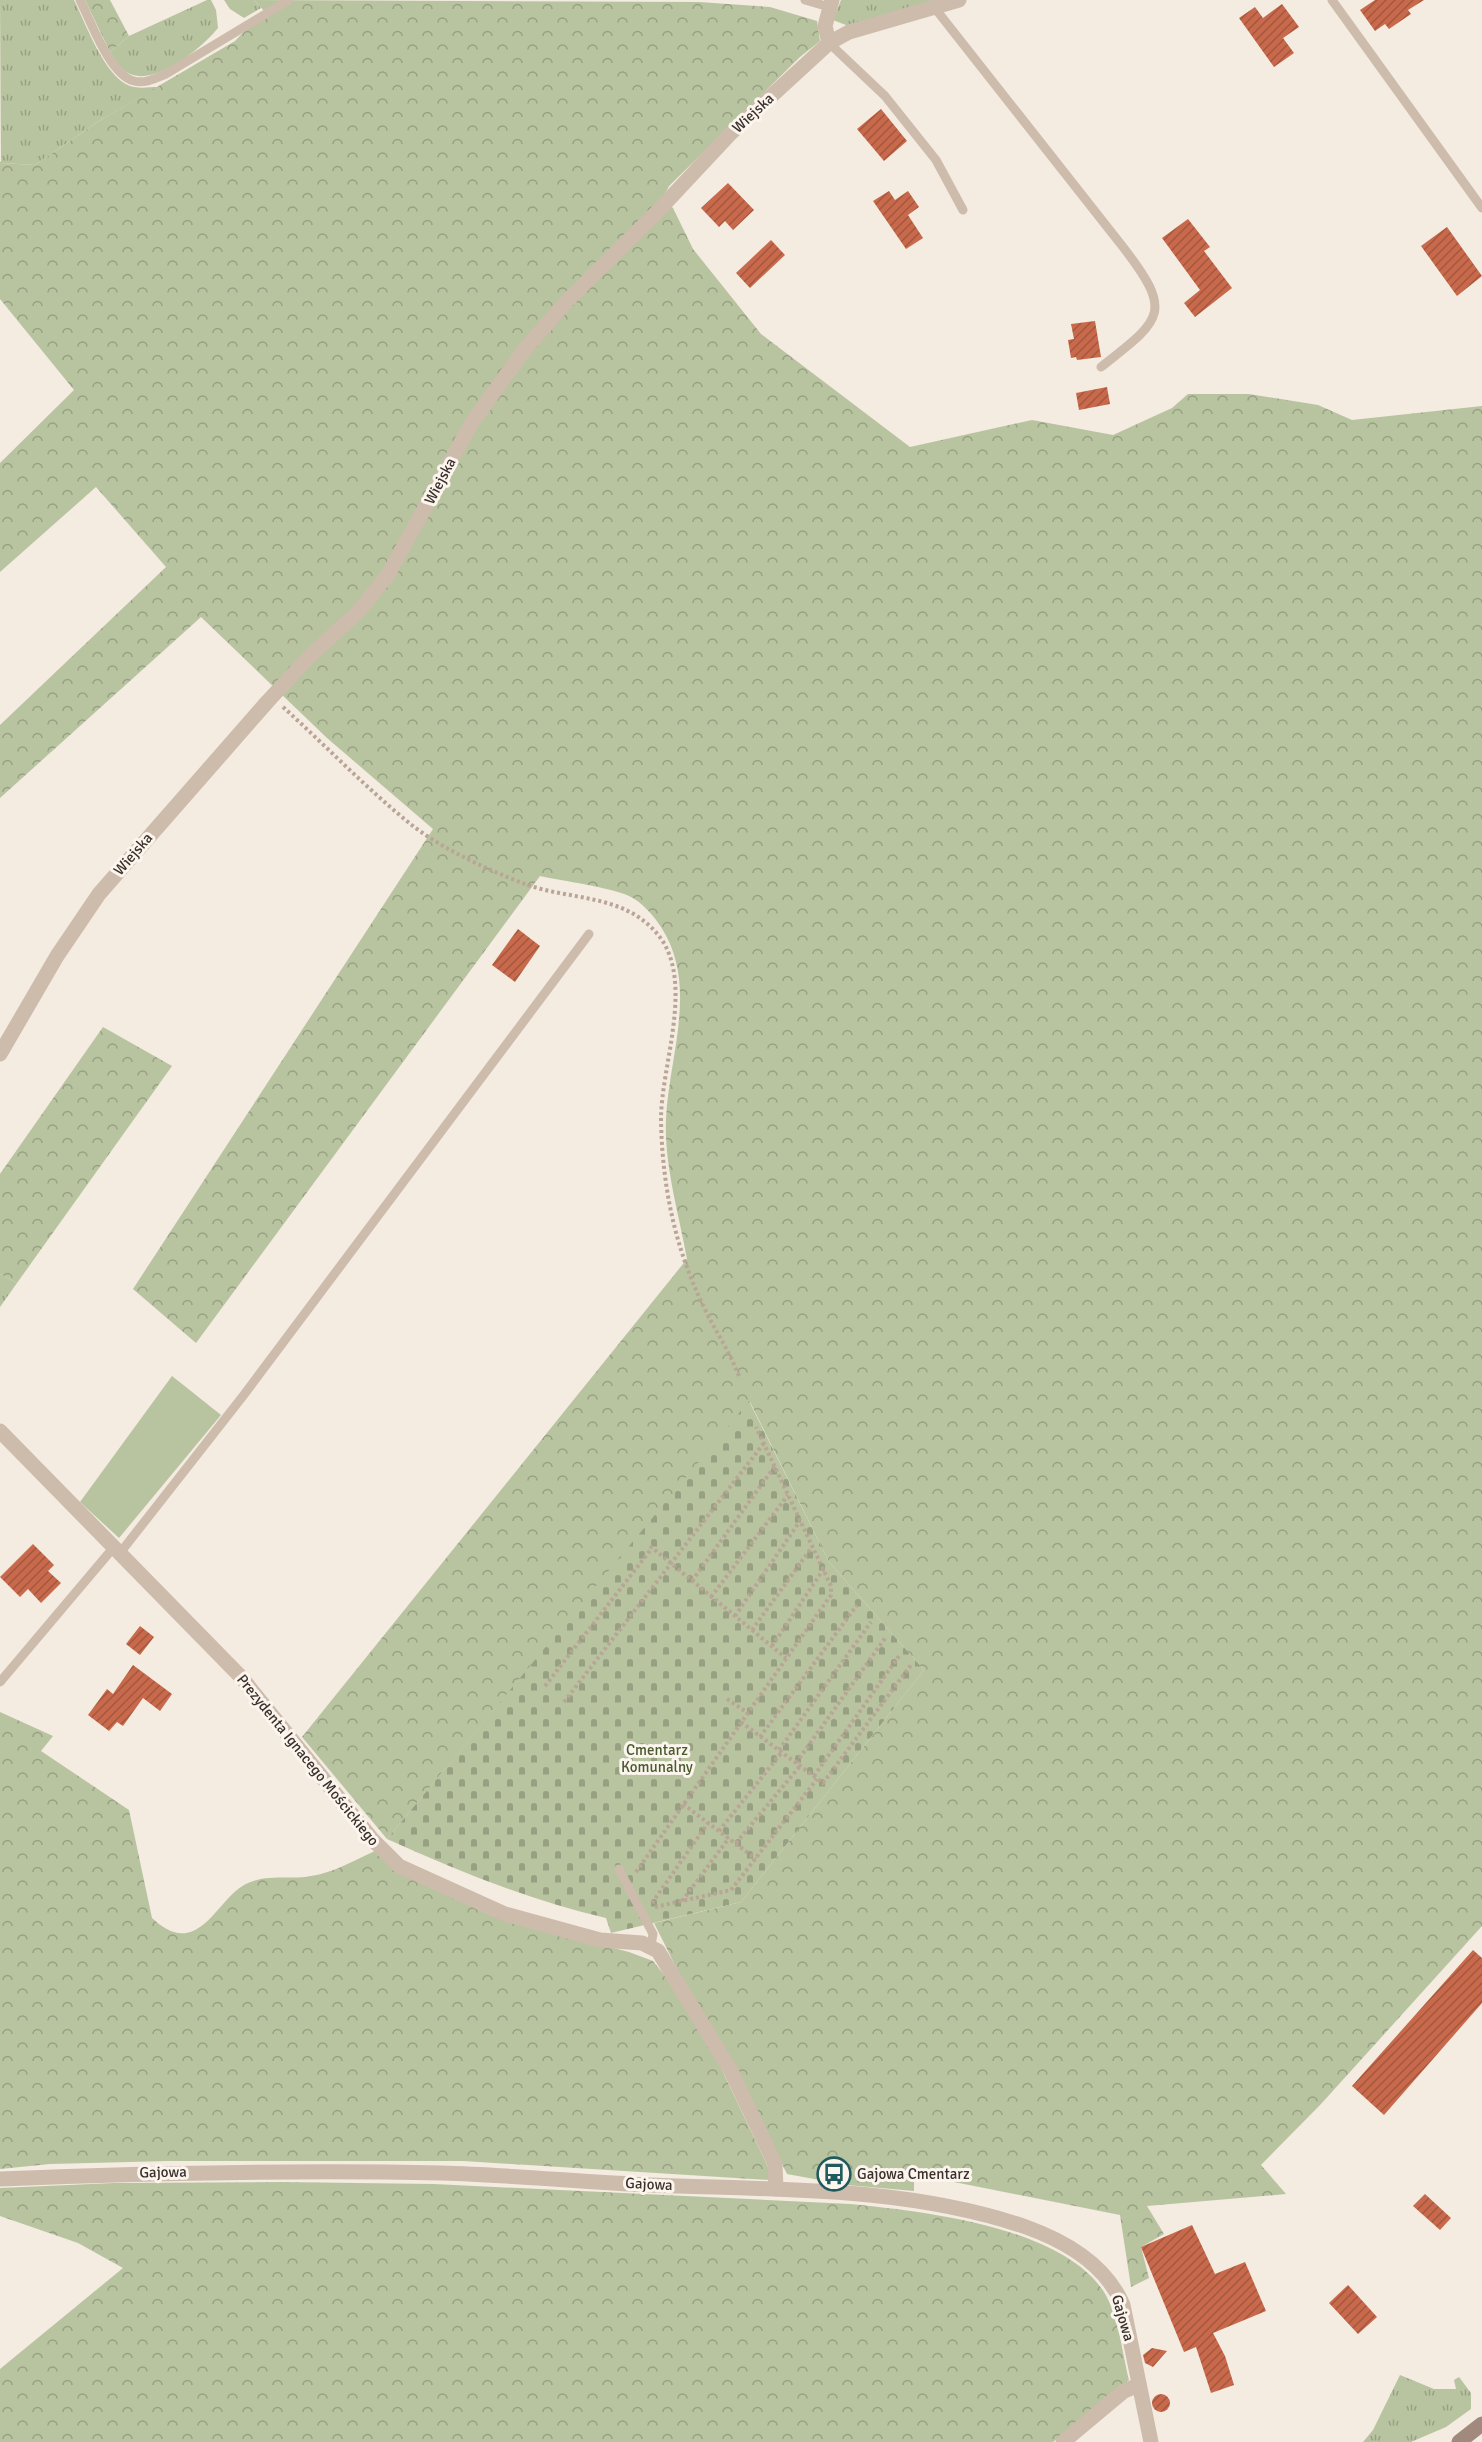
<svg xmlns="http://www.w3.org/2000/svg" width="1482" height="2442" font-family="Signika,sans-serif">
	<style>
		.grass { fill: url(#grass-tufts) }
		.forest { fill: url(#forest-crowns) }
		.cemetery { fill: url(#cemetery-stones) }
		.garden { fill: #b8c4a0 }
		.building { fill: url(#building-hatch) }
		.lines { fill: none; stroke-linecap: round; stroke-linejoin: round }
		.path { stroke: #b9a596; stroke-width: 4; stroke-dasharray: 3 3; stroke-linecap: butt }
		.lane { stroke: #cdbbac; stroke-width: 9 }
		.street { stroke: #cdbbac; stroke-width: 15 }
		.secondary { stroke: #a18a7d; stroke-width: 15 }
		.labels { text-anchor: middle; dominant-baseline: central; stroke-width: 6; stroke-linejoin: round; paint-order: stroke }
		.street-label { font-size: 15px; fill: #3b302b; stroke: #fbf5ee }
		.park-label { font-size: 15px; fill: #4a5a2e; stroke: #fbf5ee }
		.poi-label { font-size: 15px; fill: #3b302b; stroke: #fbf5ee; text-anchor: start }
	</style>
	<defs>
		<pattern id="grass-tufts" width="24" height="20" patternUnits="userSpaceOnUse" patternTransform="scale(1.5)"><rect width="24" height="20" fill="#b8c4a0"/><path d="M3 7l-1-3M5 7V3M7 7l1-3M15 17l-1-3M17 17v-4M19 17l1-3" fill="none" stroke="#97a083"/></pattern>
		<pattern id="forest-crowns" width="20" height="18" patternUnits="userSpaceOnUse" patternTransform="scale(1.5)"><rect width="20" height="18" fill="#b8c4a0"/><path d="M2 6a3 3 0 1 1 6 0M12 15a3 3 0 1 1 6 0" fill="none" stroke="#97a083"/></pattern>
		<pattern id="cemetery-stones" width="16" height="16" patternUnits="userSpaceOnUse" patternTransform="scale(1.5)"><rect width="16" height="16" fill="#b8c4a0"/><path d="M2 7V4a2 2 0 0 1 4 0v3zM10 15v-3a2 2 0 0 1 4 0v3z" fill="#97a083"/></pattern>
		<pattern id="building-hatch" width="6" height="6" patternUnits="userSpaceOnUse" patternTransform="scale(1.5)"><rect width="6" height="6" fill="#c8694b"/><path d="M-1 1l2-2M0 6l6-6M5 7l2-2" fill="none" stroke="#a4573f"/></pattern>
	</defs>
	<rect width="100%" height="100%" fill="#f4ebe1"/>
	<g class="grass">
		<path d="M0,0H74C86,24 104,76 130,86C139,89 148,87 158,87L99,121L35,165L1,163Z"/>
		<path d="M207,0H211L216,10L218,28C203,47 159,83 133,75C122,72 116,61 110,52L129,36Z"/>
		<polygon points="224,0 254,0 261,8 244,18 230,9"/>
		<polygon points="841,0 944,0 851,27 833,20"/>
		<polygon points="0,1274 17,1283 0,1307"/>
		<polygon points="1400,2375 1434,2389 1456,2389 1454,2380 1459,2377 1471,2393 1471,2409 1446,2427 1411,2442 1363,2442 1373,2430"/>
	</g>
	<g class="forest">
		<polygon points="85,0 110,0 129,36 110,52"/>
		<path d="M254,0L699,2L770,7L817,21L820,41L800,57L669,186L663,198L673,208L693,249L761,334L910,447L1032,420L1113,435L1172,408L1188,394H1249L1318,405L1352,420L1482,406V1926L1321,2104L1261,2165L1286,2194L1147,2206L1164,2234L1141,2247L1149,2278L1131,2287L1120,2215L914,2174V2191L847,2185L787,2174L723,2046L678,1971L654,1923L741,1902L924,1670L829,1562L750,1402L387,1839L302,1737L687,1259C679,1214 664,1165 666,1119C669,1055 699,986 661,927C653,915 643,903 629,896C609,887 563,881 540,876L196,1343L133,1289L433,829L327,738L201,617L0,798V725L166,567L96,487L0,572V463L74,390L0,299V161L2,163L35,165L99,121L235,41L264,11Z"/>
		<polygon points="103,1027 172,1066 17,1283 0,1274 0,1174"/>
		<path d="M0,1712L53,1736L41,1751L129,1810L152,1918C163,1928 177,1938 193,1931C215,1921 226,1893 248,1883C269,1874 290,1880 311,1876C333,1873 355,1860 375,1851L421,1882L492,1916L629,1952L653,1961L669,1981L712,2049L768,2167L770,2180L463,2161H169L50,2164L0,2169Z"/>
		<path d="M280,2182L434,2184L850,2204C921,2211 1061,2226 1104,2292C1119,2317 1122,2352 1129,2380L1053,2442H0V2369L123,2268L78,2243L0,2216V2188L114,2183Z"/>
	</g>
	<path class="cemetery" d="M749,1401L829,1562L924,1670L741,1902L611,1933L606,1918C529,1900 458,1871 387,1839Z"/>
	<polygon class="garden" points="172,1376 221,1415 119,1538 80,1502"/>
	<g class="building">
		<polygon points="1375,0 1424,0 1408,10 1411,14 1389,29 1385,24 1375,31 1360,10"/>
		<polygon points="1282,4 1299,27 1283,38 1294,53 1274,67 1239,18 1255,7 1263,18"/>
		<polygon points="881,109 907,141 884,161 857,129"/>
		<polygon points="728,183 754,210 733,230 725,221 719,227 701,208"/>
		<polygon points="889,191 895,200 908,191 919,207 908,215 923,238 906,249 873,201"/>
		<polygon points="1188,219 1210,247 1204,251 1232,288 1195,317 1184,303 1200,290 1162,238"/>
		<polygon points="1447,227 1482,276 1457,296 1421,246"/>
		<polygon points="771,240 785,255 750,288 736,273"/>
		<polygon points="1095,321 1101,357 1077,360 1076,357 1071,358 1068,340 1074,339 1071,324"/>
		<polygon points="1107,387 1110,404 1079,410 1076,393"/>
		<polygon points="518,929 540,946 515,982 492,965"/>
		<polygon points="33,1544 54,1565 48,1571 61,1583 41,1603 28,1589 20,1597 0,1577"/>
		<polygon points="140,1626 154,1637 140,1655 126,1644"/>
		<polygon points="133,1665 172,1694 160,1711 143,1698 123,1726 117,1722 109,1731 88,1715 107,1689 113,1694"/>
		<polygon points="1473,1950 1482,1958 1482,2003 1384,2115 1352,2086"/>
		<polygon points="1425,2194 1451,2218 1440,2230 1413,2206"/>
		<polygon points="1192,2225 1215,2274 1245,2262 1266,2311 1213,2333 1225,2356 1234,2385 1211,2393 1196,2347 1184,2352 1141,2247"/>
		<polygon points="1348,2285 1377,2317 1358,2334 1329,2303"/>
		<polygon points="1152,2348 1167,2351 1153,2367 1145,2363 1143,2355"/>
		<circle cx="1161" cy="2403" r="9"/>
	</g>
	<g class="lines">
		<g class="path">
			<path d="M283,707C325,745 364,786 408,822C438,847 488,870 525,884C571,901 625,893 659,936C695,982 661,1066 661,1119C662,1183 674,1244 701,1301C713,1328 730,1351 740,1379"/>
			<polyline points="650,1546 786,1658"/>
			<polyline points="692,1581 775,1466"/>
			<polyline points="711,1597 788,1495"/>
			<polyline points="735,1616 800,1521"/>
			<polyline points="752,1630 812,1547"/>
			<polyline points="772,1646 823,1570"/>
			<polyline points="545,1686 652,1548"/>
			<polyline points="727,1699 748,1713"/>
			<polyline points="564,1702 764,1443"/>
			<polyline points="741,1722 823,1783 911,1665"/>
			<polyline points="760,1737 857,1605"/>
			<polyline points="779,1750 871,1622"/>
			<polyline points="796,1763 886,1637"/>
			<polyline points="814,1776 899,1656"/>
			<polyline points="683,1804 756,1859"/>
			<polyline points="719,1831 782,1752"/>
			<polyline points="736,1843 800,1766"/>
			<polyline points="636,1872 831,1595 831,1586 756,1427"/>
			<polyline points="682,1901 729,1838"/>
			<polyline points="652,1903 708,1823"/>
			<polyline points="655,1907 731,1890 817,1779"/>
		</g>
		<g class="lane">
			<path d="M80,0C91,22 110,75 134,81C145,84 156,78 166,74L289,0"/>
			<polyline points="805,0 829,7"/>
			<polyline points="1332,0 1482,208"/>
			<path d="M934,7L1123,247C1174,313 1162,319 1101,367"/>
			<polyline points="829,43 885,96 936,160 963,210"/>
			<polyline points="120,1553 243,1396 589,934"/>
			<polyline points="0,1682 114,1547"/>
			<polyline points="619,1869 653,1934 651,1945"/>
		</g>
		<g class="street">
			<polyline points="829,43 825,26 832,0"/>
			<polyline points="0,1054 57,956 99,894 268,701 309,657 358,612 389,573 471,424 525,349 566,302 659,210 731,133 829,43 849,32 959,0"/>
			<polyline points="0,1431 241,1677 372,1839 399,1866 505,1914 600,1940 642,1943 658,1951 731,2071 775,2164 776,2189"/>
			<path d="M0,2179C148,2173 295,2170 442,2173C512,2175 582,2182 651,2185C776,2190 906,2186 1026,2227C1065,2241 1106,2265 1123,2305L1151,2442"/>
			<polyline points="1063,2442 1124,2391 1139,2385"/>
		</g>
		<polyline class="secondary" points="1459,2442 1482,2424"/>
	</g>
	<defs>
		<symbol id="bus-ring" viewBox="-11 -11 22 22"><circle r="9.5" fill="#fbf5ee" stroke="#1f5a5e" stroke-width="1.5"/><path d="M-5-6H5V4H4V6H2V4H-2V6H-4V4H-5ZM-3.5-4V0h7V-4ZM-3.5 1.2v1.5H-2V1.2ZM2 1.2v1.5H3.5V1.2Z" fill="#1f5a5e"/></symbol>
	</defs>
	<g fill-rule="evenodd">
		<use href="#bus-ring" x="815" y="2155" width="38" height="38"/>
	</g>
	<g class="labels">
		<g class="street-label">
			<text transform="translate(753 113) rotate(-43)">Wiejska</text>
			<text transform="translate(440 481) rotate(-62)">Wiejska</text>
			<text transform="translate(133 854) rotate(-49)">Wiejska</text>
			<text transform="translate(308 1760) rotate(51)">Prezydenta Ignacego Mościckiego</text>
			<text transform="translate(163 2172) rotate(-1)">Gajowa</text>
			<text transform="translate(649 2184) rotate(3)">Gajowa</text>
			<text transform="translate(1123 2318) rotate(74)">Gajowa</text>
		</g>
		<g class="park-label">
			<text x="657" y="1750">Cmentarz<tspan x="657" dy="17">Komunalny</tspan></text>
		</g>
		<g class="poi-label">
			<text x="857" y="2174">Gajowa Cmentarz</text>
		</g>
	</g>
</svg>
